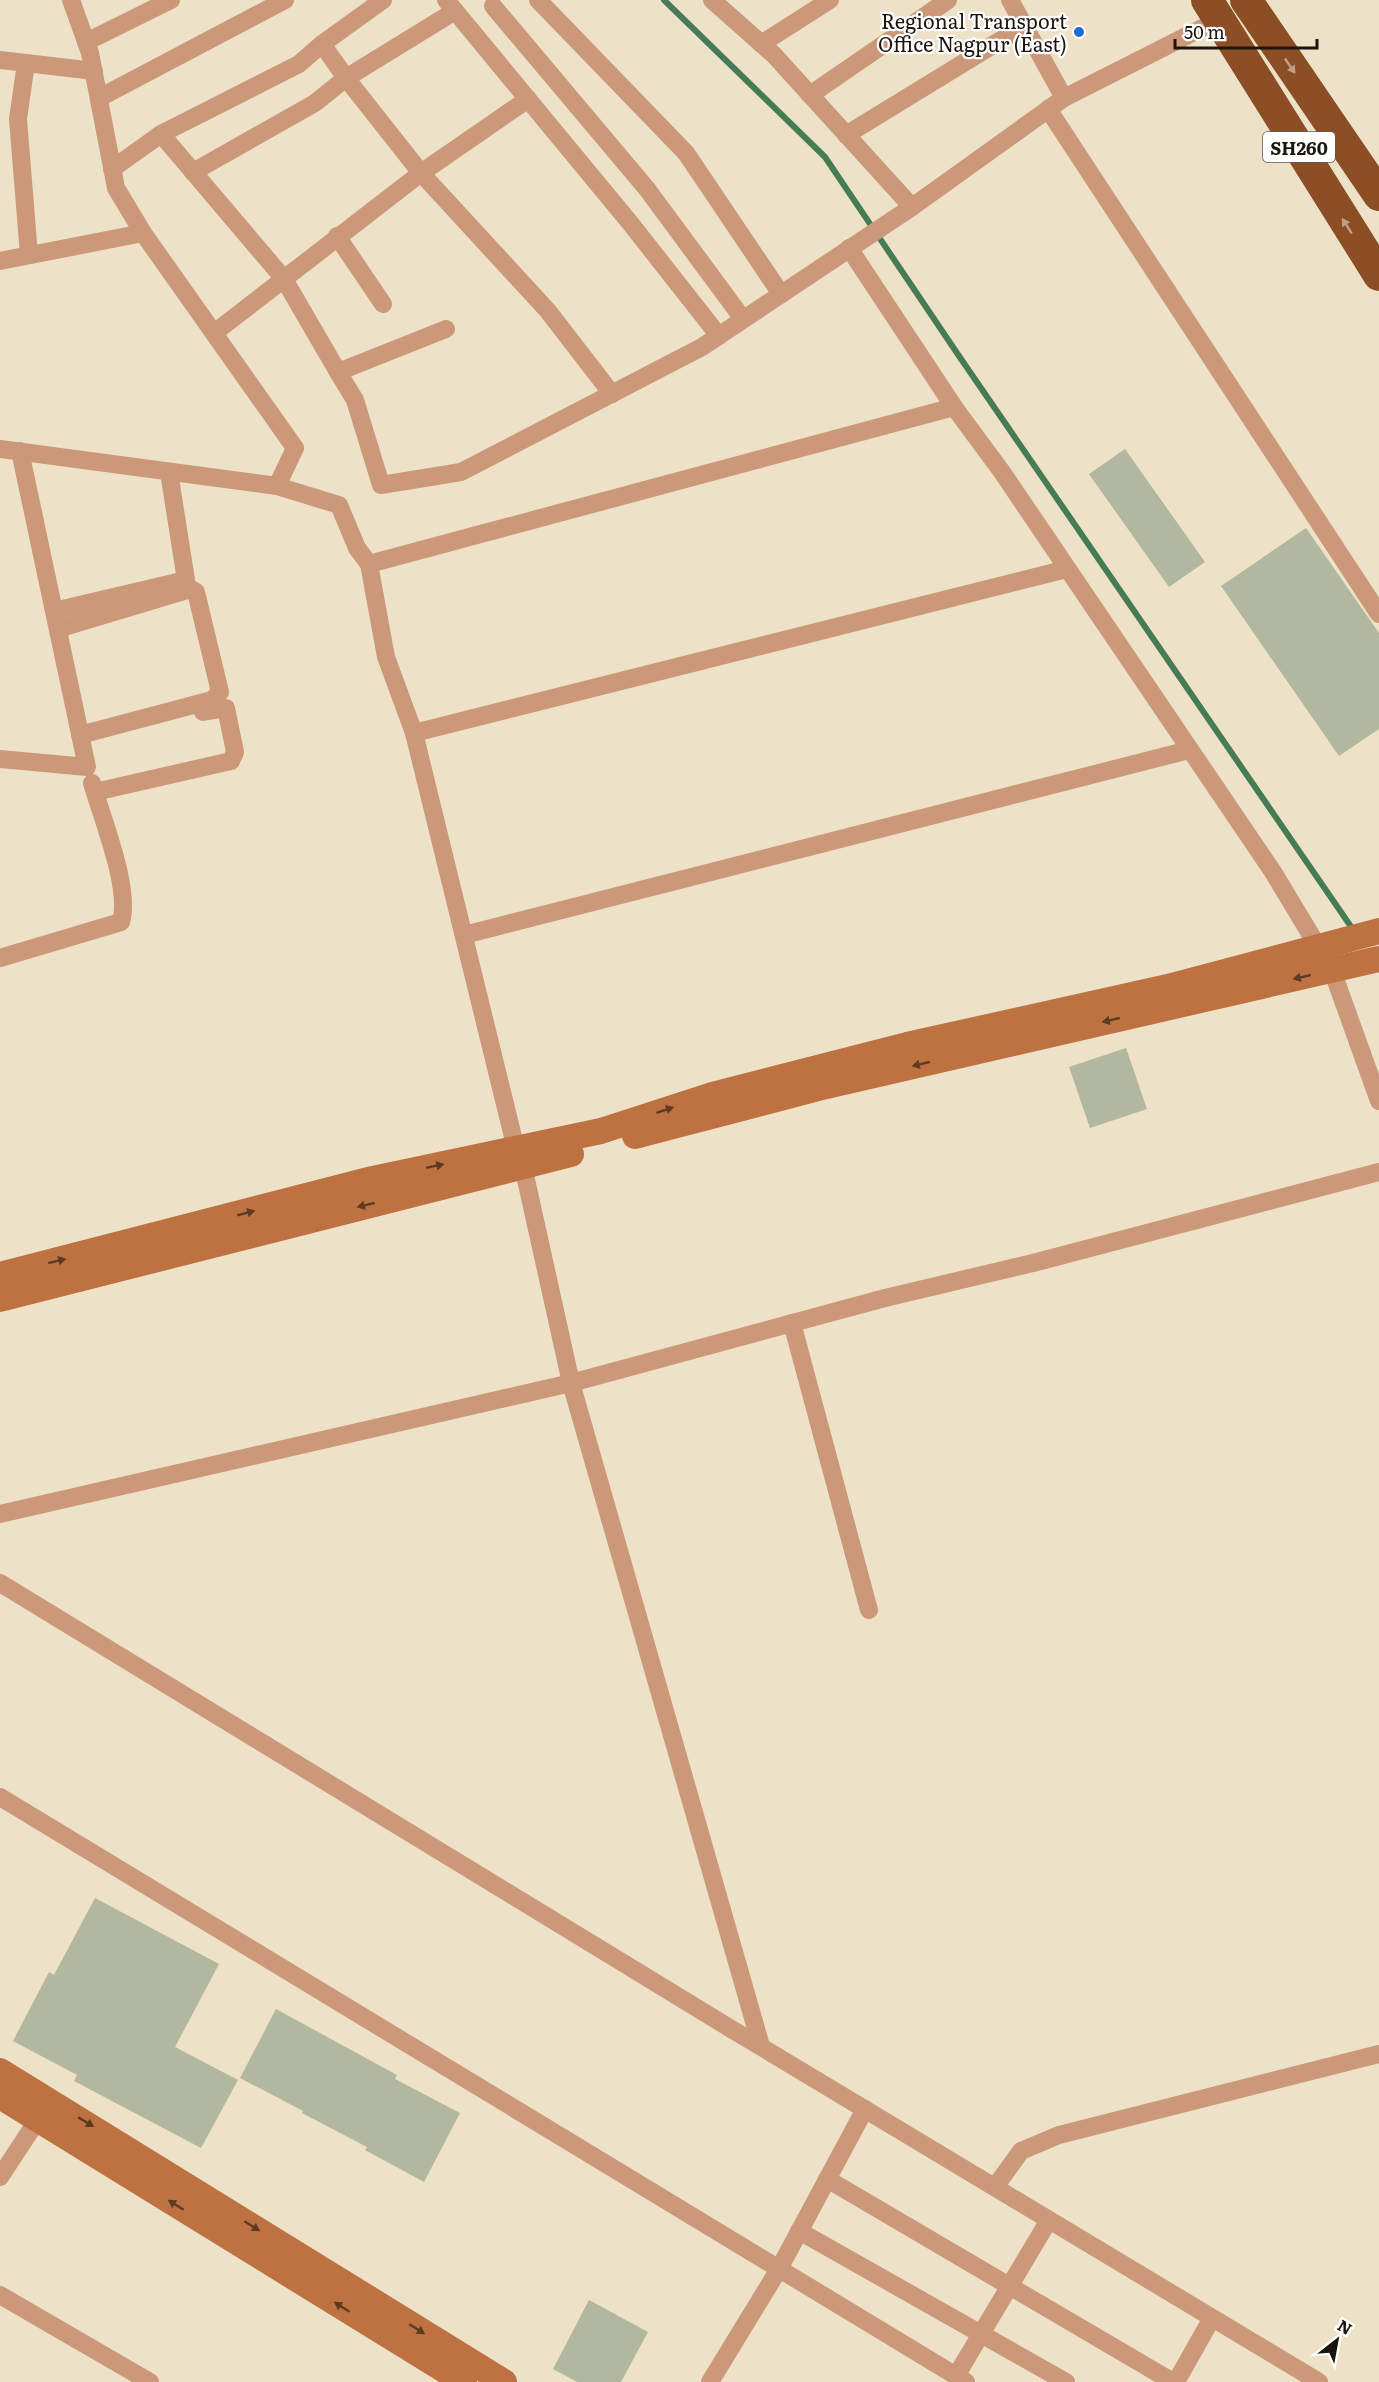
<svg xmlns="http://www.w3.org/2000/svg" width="1379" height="2382" font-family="Literata,serif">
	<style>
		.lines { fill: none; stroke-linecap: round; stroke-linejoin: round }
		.stream { stroke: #457c56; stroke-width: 6 }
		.building { fill: #b1b89f }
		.street { stroke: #cc987a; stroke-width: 18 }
		.secondary { stroke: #be7242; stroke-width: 26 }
		.highway { stroke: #8c4e24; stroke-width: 32 }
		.oneway { fill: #c09e87 }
		.oneway2 { fill: #5c3b22 }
		.poi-dot { fill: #1d6cd6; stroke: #fff; stroke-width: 2 }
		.labels { text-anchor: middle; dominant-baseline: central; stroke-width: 4.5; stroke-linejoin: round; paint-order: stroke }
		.shield { fill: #fff; stroke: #5f5c56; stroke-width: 1.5 }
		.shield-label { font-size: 18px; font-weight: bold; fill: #1a160d }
		.poi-label { font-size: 20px; fill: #1a160d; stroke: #fff; text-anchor: end }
	</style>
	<rect width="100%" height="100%" fill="#ede1c8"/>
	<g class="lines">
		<polyline class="stream" points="664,0 825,157 959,356 1354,931"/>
	</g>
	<g class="building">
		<polygon points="1125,449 1205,562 1169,587 1089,474"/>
		<polygon points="1306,528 1379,633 1379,729 1339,756 1221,586"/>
		<polygon points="1126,1048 1147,1109 1090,1128 1069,1067"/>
		<polygon points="95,1898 219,1964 175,2047 238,2080 201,2148 74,2081 77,2075 13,2041 49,1972 54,1975"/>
		<polygon points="276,2009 397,2075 395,2079 460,2113 424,2182 365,2150 367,2147 302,2113 303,2111 240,2078"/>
		<polygon points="589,2300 648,2332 621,2382 577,2382 553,2369"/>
	</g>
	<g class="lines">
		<g class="street">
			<polyline points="446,0 631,224 719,336"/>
			<polyline points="538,0 686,153 781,294"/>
			<polyline points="712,0 774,55 912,207 1064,98 1220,19"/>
			<polyline points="1010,0 1064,98"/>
			<polyline points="493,6 647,189 743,319"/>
			<polyline points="455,11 346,78 421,173 548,311 612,394"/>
			<polyline points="86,42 171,0"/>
			<polyline points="761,44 830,0"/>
			<polyline points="0,60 94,71"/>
			<polyline points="26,63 18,119 29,255"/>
			<polyline points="810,95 948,0"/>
			<polyline points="99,98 285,0"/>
			<polyline points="1048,109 1379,614"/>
			<polyline points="161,134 299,64 322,44 383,0"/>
			<polyline points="846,135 1024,26"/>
			<polyline points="112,169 161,134 284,279 338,372"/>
			<polyline points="193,172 315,103 346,78 322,44"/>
			<polyline points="337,236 383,304"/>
			<polyline points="849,248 954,407 1002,472 1273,872 1332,970 1379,1101"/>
			<polyline points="0,261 143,233"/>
			<polyline points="446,329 338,372 355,400 381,485 461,472 702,347 912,207"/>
			<polyline points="214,333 421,173 528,99"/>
			<polyline points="0,449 277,486 295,448 143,233 116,188 90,53 71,0"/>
			<polyline points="277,486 339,505 357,548 369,564 954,407"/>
			<polyline points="369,564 386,657 414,733 516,1149"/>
			<polyline points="54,611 186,580 169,472"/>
			<polyline points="58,629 191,589 196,592 220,692 212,700 80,735"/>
			<polyline points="414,733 1067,569"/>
			<polyline points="0,759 87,767 20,451"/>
			<polyline points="95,792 231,761 235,752 226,708 203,712"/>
			<polyline points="464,935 1189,750"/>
			<path d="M0,958L121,922C131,889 102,818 92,783"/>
			<polyline points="523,1166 571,1383 885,1298 1033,1263 1379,1172"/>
			<polyline points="792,1323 869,1610"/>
			<polyline points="0,1514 571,1383 761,2046"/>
			<polyline points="0,1583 728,2027 1319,2382"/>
			<polyline points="0,1797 966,2382"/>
			<polyline points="0,2177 44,2110"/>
			<polyline points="827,2179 1173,2382"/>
			<polyline points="995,2187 1021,2151 1059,2135 1379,2054"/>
			<polyline points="799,2231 1066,2382"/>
			<polyline points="0,2295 150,2382"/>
			<polyline points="956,2376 1049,2220"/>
			<polyline points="710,2382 779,2269 865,2109"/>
			<polyline points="1176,2382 1212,2318"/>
		</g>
		<g class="secondary">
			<polyline points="635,1136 826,1086 1379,959"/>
			<polyline points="0,1275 368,1180 601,1131 712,1095 907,1045 1168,987 1379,931"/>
			<polyline points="0,1299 571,1154"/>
			<polyline points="0,2071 504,2382"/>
			<polyline points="0,2096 464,2382"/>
		</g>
		<g class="highway">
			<polyline points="1207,0 1379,275"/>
			<polyline points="1246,0 1379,195"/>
		</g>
	</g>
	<defs><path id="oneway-solid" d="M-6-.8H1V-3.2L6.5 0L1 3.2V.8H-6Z" transform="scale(1.5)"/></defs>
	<g class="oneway">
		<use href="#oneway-solid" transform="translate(1290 66) rotate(56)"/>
		<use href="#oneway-solid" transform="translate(1347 226) rotate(-122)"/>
	</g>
	<g class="oneway2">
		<use href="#oneway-solid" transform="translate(1302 977) rotate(167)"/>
		<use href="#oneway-solid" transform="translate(1111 1020) rotate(167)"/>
		<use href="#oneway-solid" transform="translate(921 1064) rotate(167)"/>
		<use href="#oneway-solid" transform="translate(665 1110) rotate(-18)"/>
		<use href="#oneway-solid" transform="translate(435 1166) rotate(-12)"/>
		<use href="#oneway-solid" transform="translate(366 1205) rotate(166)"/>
		<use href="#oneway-solid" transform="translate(246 1213) rotate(-15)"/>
		<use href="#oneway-solid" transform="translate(57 1261) rotate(-14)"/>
		<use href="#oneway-solid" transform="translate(86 2122) rotate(31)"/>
		<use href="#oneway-solid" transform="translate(176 2205) rotate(-148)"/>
		<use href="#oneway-solid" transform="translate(252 2226) rotate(32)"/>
		<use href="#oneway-solid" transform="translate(342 2307) rotate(-148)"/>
		<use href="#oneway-solid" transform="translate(417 2329) rotate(32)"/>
	</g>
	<circle class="poi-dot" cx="1079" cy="32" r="6"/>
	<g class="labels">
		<rect class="shield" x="1263" y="132" width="72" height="30" rx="4.5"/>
		<g class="shield-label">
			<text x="1299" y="147">SH260</text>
		</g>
		<g class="poi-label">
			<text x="1067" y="20">Regional Transport<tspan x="1067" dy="23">Office Nagpur (East)</tspan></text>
		</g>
	</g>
	<g transform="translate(1337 2340) rotate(31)" stroke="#ffffff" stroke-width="4.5" paint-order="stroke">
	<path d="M0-4.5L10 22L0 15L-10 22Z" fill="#1a160d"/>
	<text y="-9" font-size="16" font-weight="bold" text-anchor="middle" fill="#1a160d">N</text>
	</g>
	<path d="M1175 39v9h142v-9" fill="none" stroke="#1a160d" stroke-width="3"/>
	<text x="1184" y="39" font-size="18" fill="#1a160d" stroke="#ffffff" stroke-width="4.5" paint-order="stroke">50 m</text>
</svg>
